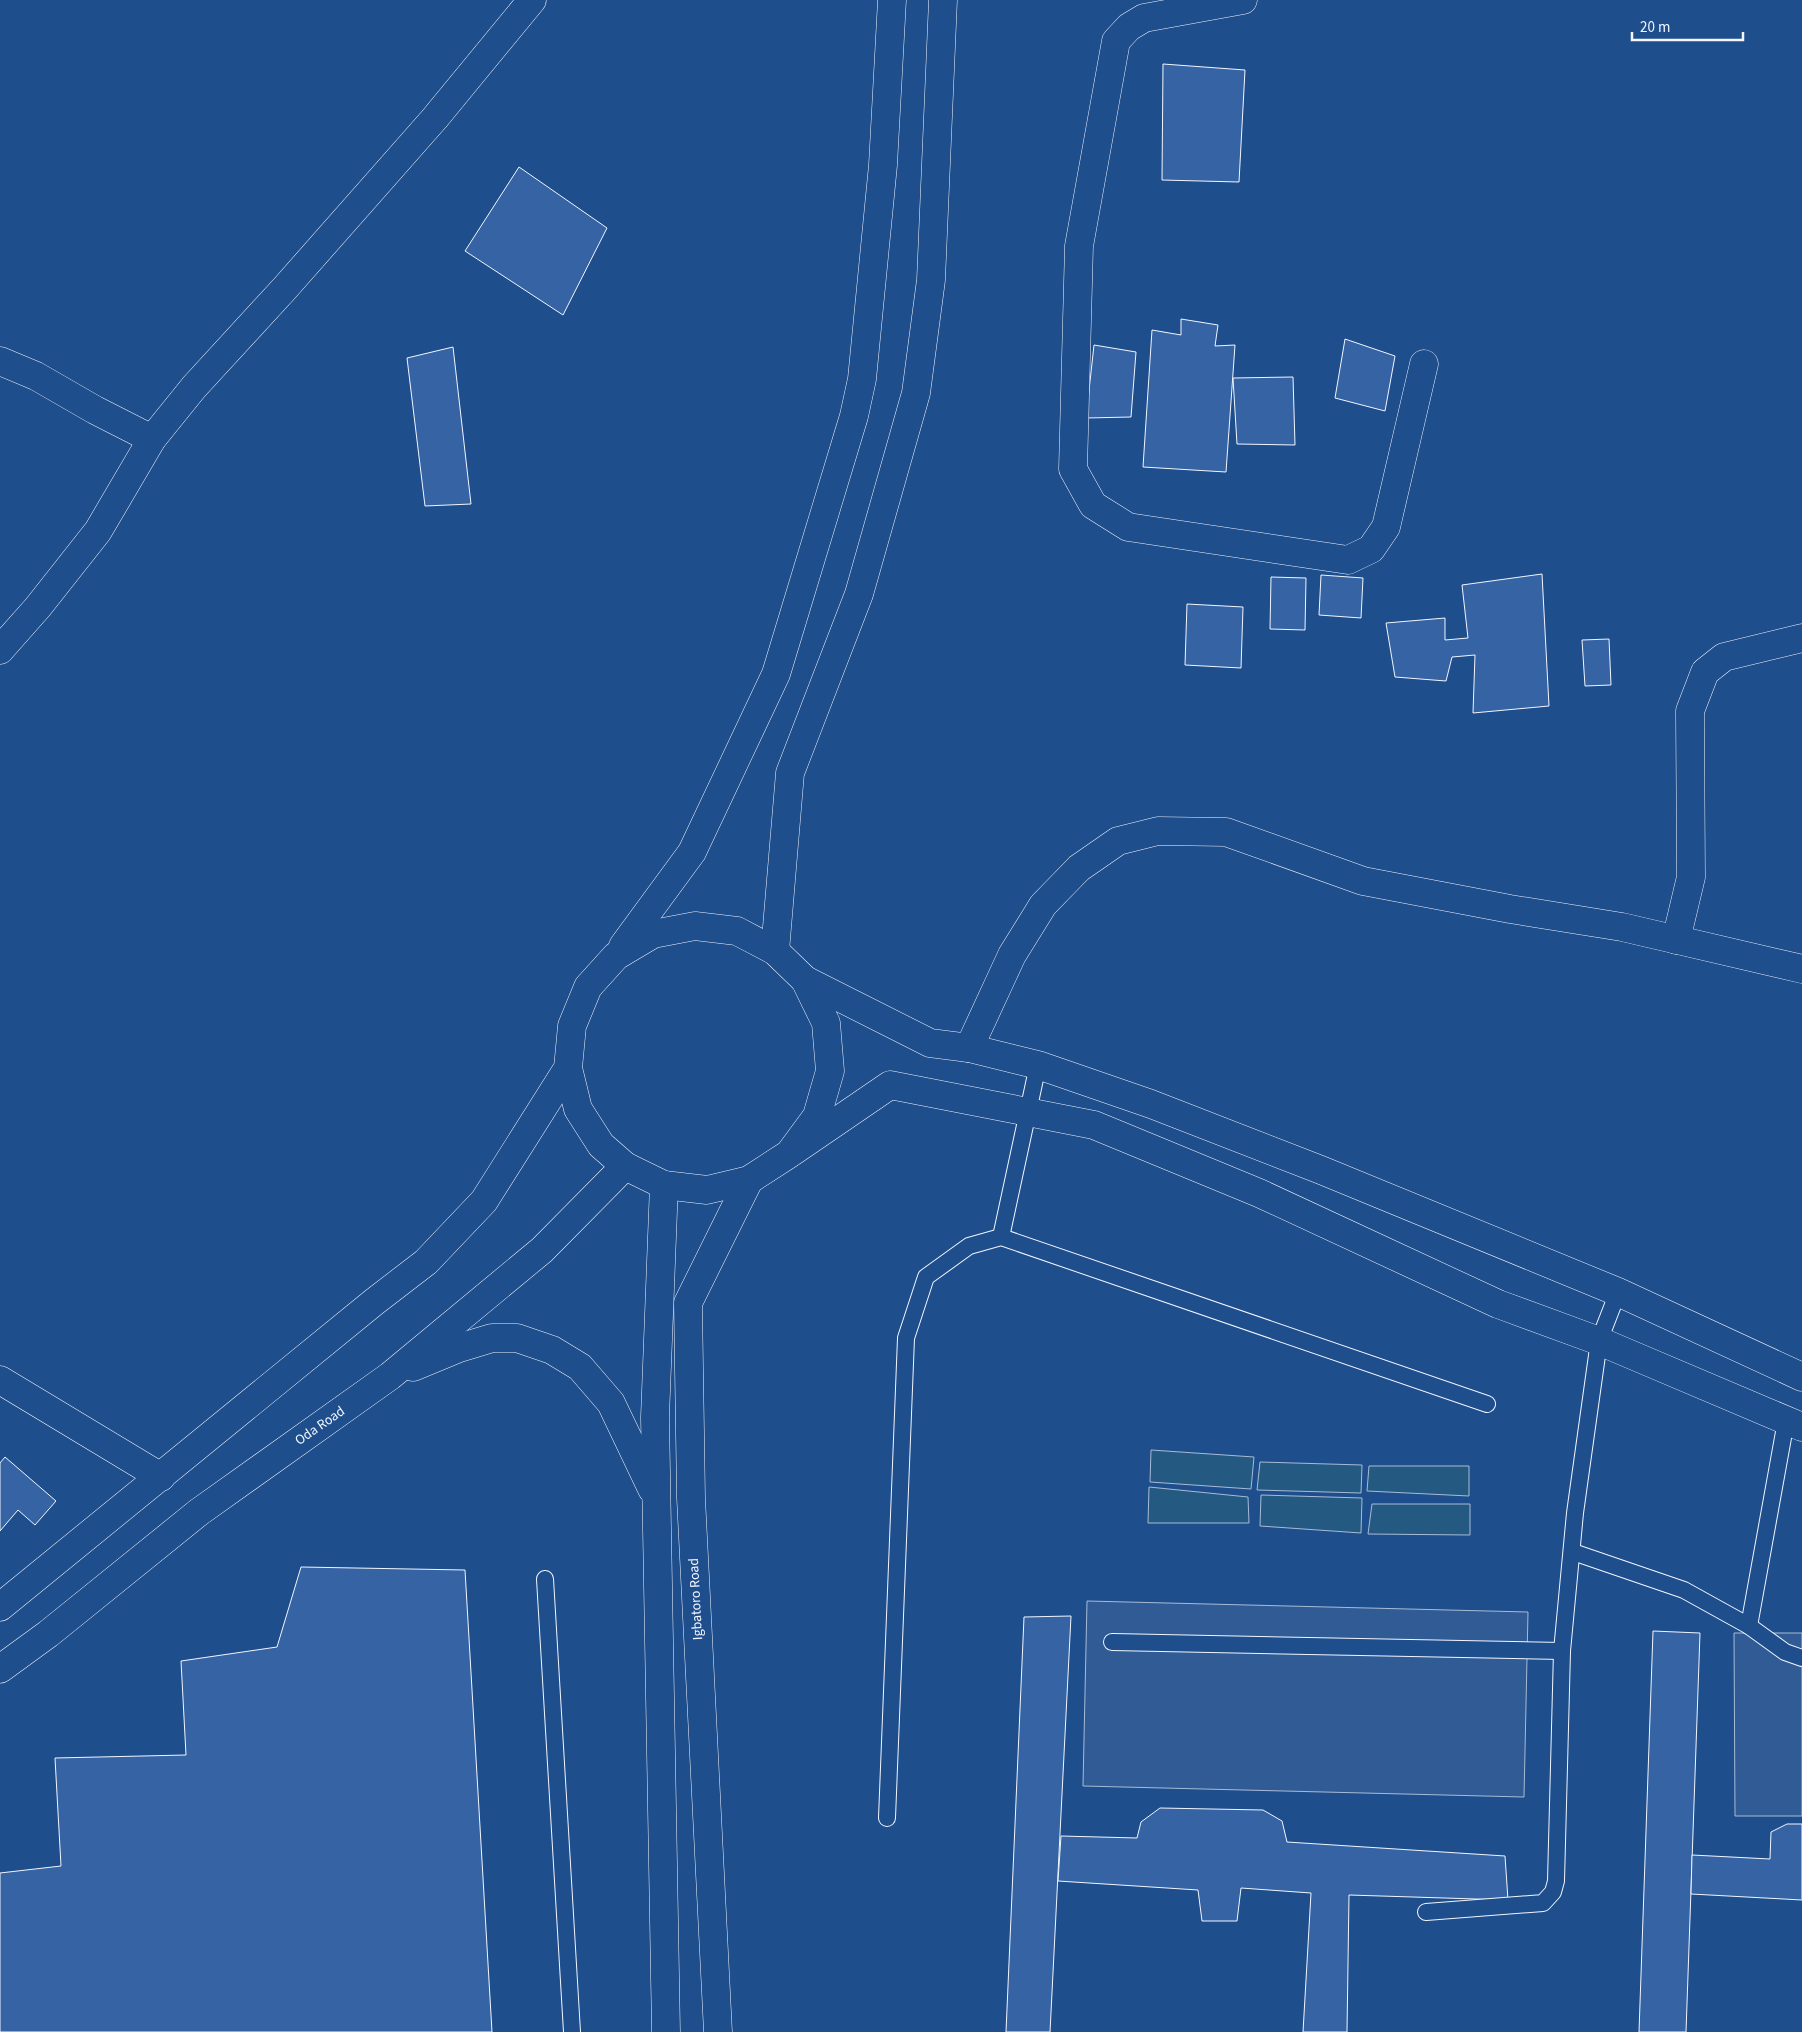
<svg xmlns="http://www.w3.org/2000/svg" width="1802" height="2032" font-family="'Source Sans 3',sans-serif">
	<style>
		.green { fill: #245a82; stroke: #a8bbd7 }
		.parking { fill: #305b95; stroke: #a8bbd7 }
		.building { fill: #3563a3; stroke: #f2f6ff }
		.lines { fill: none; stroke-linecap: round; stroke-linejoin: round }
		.service-casing { stroke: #f2f6ff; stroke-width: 18 }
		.minor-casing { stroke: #f2f6ff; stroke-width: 29 }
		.tertiary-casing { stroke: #f2f6ff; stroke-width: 29 }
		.service { stroke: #1f4e8c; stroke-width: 16 }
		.minor { stroke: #1f4e8c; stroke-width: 28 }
		.tertiary { stroke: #1f4e8c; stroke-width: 28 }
		.labels { text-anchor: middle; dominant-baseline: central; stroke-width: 4; stroke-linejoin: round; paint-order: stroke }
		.street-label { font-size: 14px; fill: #f2f6ff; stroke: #1f4e8c }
	</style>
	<rect width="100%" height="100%" fill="#1f4e8c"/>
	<g class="green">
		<polygon points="1151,1450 1254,1457 1251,1489 1150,1482"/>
		<polygon points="1260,1462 1362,1465 1361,1493 1257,1490"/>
		<polygon points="1369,1466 1469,1466 1469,1496 1367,1491"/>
		<polygon points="1149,1487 1248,1497 1249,1523 1148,1523"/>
		<polygon points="1261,1495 1362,1498 1361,1533 1260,1526"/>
		<polygon points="1372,1504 1470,1504 1470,1535 1368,1534"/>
	</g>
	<g class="parking">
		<polygon points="1087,1601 1528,1612 1524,1797 1083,1786"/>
		<polygon points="1734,1633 1802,1633 1802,1816 1735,1816"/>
	</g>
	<g class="building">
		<polygon points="1163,64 1245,70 1239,182 1162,180"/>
		<polygon points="519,167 607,228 563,315 465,251"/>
		<polygon points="1181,319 1218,325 1215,346 1235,345 1226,472 1143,467 1152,330 1181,335"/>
		<polygon points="1345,339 1395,356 1385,411 1335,398"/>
		<polygon points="1094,345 1136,352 1131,417 1086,418"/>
		<polygon points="453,347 471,504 425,506 407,358"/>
		<polygon points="1293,377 1295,445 1237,444 1233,378"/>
		<polygon points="1542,574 1549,706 1473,713 1475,655 1452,657 1446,681 1395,677 1386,623 1445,618 1445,640 1468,638 1462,585"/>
		<polygon points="1321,575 1363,578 1361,618 1319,615"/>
		<polygon points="1271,577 1306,578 1305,630 1270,629"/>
		<polygon points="1187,604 1243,607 1241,668 1185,665"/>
		<polygon points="1609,639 1611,685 1585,686 1582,640"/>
		<polygon points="5,1457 56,1501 35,1525 18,1510 0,1531 0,1463"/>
		<polygon points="301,1567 465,1570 492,2032 0,2032 0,1873 61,1866 55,1758 186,1755 181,1661 277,1647"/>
		<polygon points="1071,1616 1050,2032 1006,2032 1024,1617"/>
		<polygon points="1653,1631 1700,1633 1686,2032 1639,2032"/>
		<polygon points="1160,1808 1263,1810 1282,1821 1287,1842 1505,1856 1508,1900 1349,1895 1347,2032 1303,2032 1311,1893 1241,1888 1237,1921 1202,1921 1198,1890 1058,1881 1061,1836 1137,1838 1141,1822"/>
		<polygon points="1787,1824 1802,1824 1802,1900 1691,1894 1692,1855 1770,1859 1771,1832"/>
	</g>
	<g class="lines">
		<defs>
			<g id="service">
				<polyline points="1001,1237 1038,1065"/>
				<polyline points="1573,1552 1684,1590 1749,1626 1785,1652 1802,1658"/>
				<polyline points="545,1579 572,2032"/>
				<polyline points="1749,1626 1786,1421"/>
				<polyline points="1112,1642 1562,1651"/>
				<polyline points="887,1818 906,1338 926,1277 969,1246 1001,1237 1487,1404"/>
				<polyline points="1426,1912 1543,1903 1553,1892 1556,1881 1562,1651 1575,1513 1599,1341 1618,1292"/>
			</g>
			<g id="minor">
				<polyline points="1243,0 1144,18 1129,27 1116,41 1079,246 1073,469 1093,505 1128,527 1348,560 1371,549 1386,527 1424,364"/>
				<polyline points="0,361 36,376 95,410 152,439"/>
				<polyline points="0,650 38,607 98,531 152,439 194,387 285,288 435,118 532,0"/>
				<polyline points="1676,940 1691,877 1690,711 1705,672 1724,657 1802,638"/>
				<polyline points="805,980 930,1043 969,1048 1038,1065 1151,1104 1321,1170 1618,1292 1802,1377"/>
				<polyline points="969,1048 1012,955 1043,905 1079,868 1118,841 1158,831 1226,832 1363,881 1510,909 1622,927 1802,969"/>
				<polyline points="792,1152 890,1085 1094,1125 1259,1193 1498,1304 1599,1341 1802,1427"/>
				<polyline points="0,1380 161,1477"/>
			</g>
			<g id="tertiary">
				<polyline points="623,946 692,852 776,674 854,416 862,379 883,165 892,0"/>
				<polyline points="775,951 790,773 859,594 916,393 931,280 943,0"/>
				<polyline points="664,1185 655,1417 666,2032"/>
				<polyline points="413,1367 459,1348 492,1338 517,1338 552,1350 580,1367 611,1403 652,1489"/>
				<polyline points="0,1607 374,1302 426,1262 484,1201 568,1068 572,1026 588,987 616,956 653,934 695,926 737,931 775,951 805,980 826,1023 830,1071 817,1116 789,1154 749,1180 707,1190 664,1185 625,1166 601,1145 578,1109 568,1068"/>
				<polyline points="0,1669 48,1634 199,1512 390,1376 542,1250 625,1166"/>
				<polyline points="718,2032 691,1498 688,1303 749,1180"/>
			</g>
		</defs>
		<use href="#service" class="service-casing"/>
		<use href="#minor" class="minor-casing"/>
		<use href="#tertiary" class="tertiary-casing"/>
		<use href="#service" class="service"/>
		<use href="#minor" class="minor"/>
		<use href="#tertiary" class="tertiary"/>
	</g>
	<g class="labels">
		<g class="street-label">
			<text transform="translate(320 1426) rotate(-35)">Oda Road</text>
			<text transform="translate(696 1599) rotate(-93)">Igbatoro Road</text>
		</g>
	</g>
	<path d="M1632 32v8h111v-8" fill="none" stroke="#f2f6ff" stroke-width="2.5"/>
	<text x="1640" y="32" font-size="15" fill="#f2f6ff" stroke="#1f4e8c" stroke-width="4" paint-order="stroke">20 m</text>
</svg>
